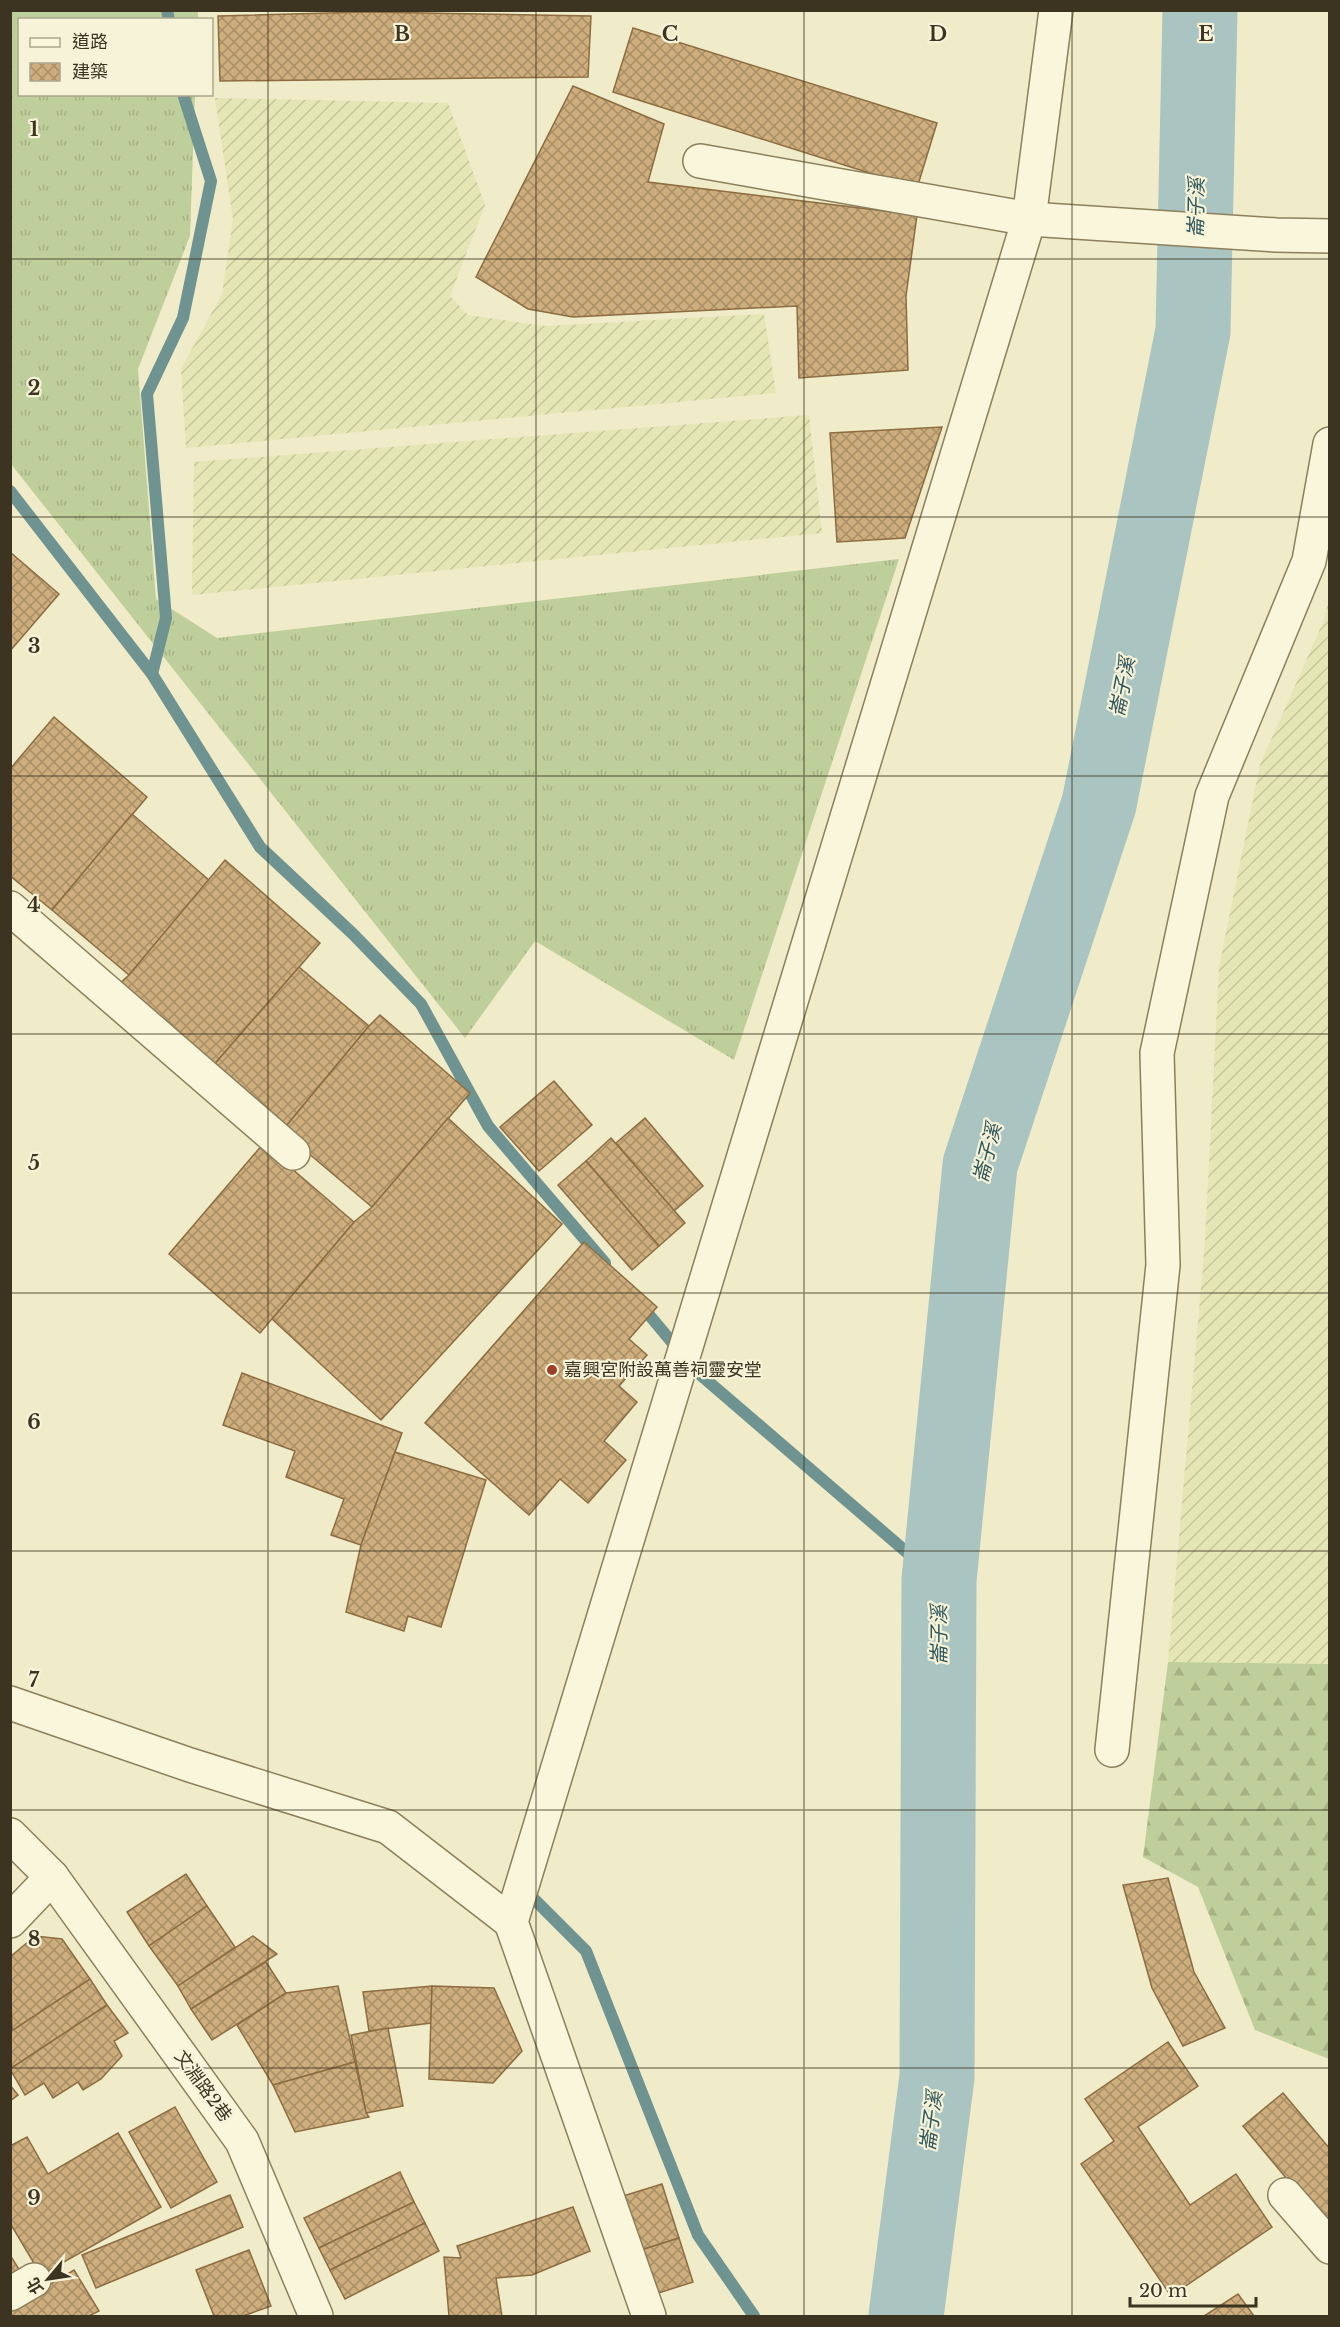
<svg xmlns="http://www.w3.org/2000/svg" width="1340" height="2327" font-family="'Libre Baskerville','Noto Sans TC',serif">
	<style>
		.farmland { fill: url(#farmland-furrows) }
		.grass { fill: url(#grass-tufts) }
		.forest { fill: url(#forest-firs) }
		.lines { fill: none; stroke-linecap: round; stroke-linejoin: round }
		.stream { stroke: #6f9390; stroke-width: 12 }
		.river { stroke: #a9c4c1; stroke-width: 75 }
		.building { fill: url(#building-cross-hatch); stroke: #8c6d41; stroke-width: 1.5 }
		.minor-casing { stroke: #8c7f5c; stroke-width: 36 }
		.minor { stroke: #faf6dc; stroke-width: 33 }
		.grid { fill: none; stroke: #3c3320; stroke-width: 1.5; stroke-opacity: 0.55 }
		.poi-dot { fill: #9d3f2b; stroke: #f7f3d8; stroke-width: 2 }
		.labels { text-anchor: middle; dominant-baseline: central; stroke-width: 4.5; stroke-linejoin: round; paint-order: stroke }
		.poi-label { font-size: 18px; fill: #3c3320; stroke: #f7f3d8; text-anchor: start }
		.street-label { font-size: 18px; fill: #3c3320; stroke: #f7f3d8 }
		.water-label { font-size: 20px; font-style: italic; fill: #2f575c; stroke: #f7f3d8 }
		.grid-label { font-size: 20px; text-anchor: middle; font-weight: bold; fill: #3c3320; stroke: #f7f3d8; stroke-width: 4.5; stroke-linejoin: round; paint-order: stroke }
	</style>
	<defs>
		<pattern id="farmland-furrows" width="10" height="10" patternUnits="userSpaceOnUse" patternTransform="scale(1.5)"><rect width="10" height="10" fill="#e5e6b5"/><path d="M-1 1l2-2M0 10L10 0M9 11l2-2" fill="none" stroke="#c5c69b"/></pattern>
		<pattern id="grass-tufts" width="24" height="20" patternUnits="userSpaceOnUse" patternTransform="scale(1.5)"><rect width="24" height="20" fill="#bfcf9b"/><path d="M3 7l-1-3M5 7V3M7 7l1-3M15 17l-1-3M17 17v-4M19 17l1-3" fill="none" stroke="#a5b285"/></pattern>
		<pattern id="forest-firs" width="22" height="20" patternUnits="userSpaceOnUse" patternTransform="scale(1.5)"><rect width="22" height="20" fill="#bfcf9b"/><path d="M5 1l3.5 6h-7zM16 11l3.5 6h-7z" fill="#a5b285"/></pattern>
		<pattern id="building-cross-hatch" width="8" height="8" patternUnits="userSpaceOnUse" patternTransform="scale(1.5)"><rect width="8" height="8" fill="#ceae7d"/><path d="M0 0l8 8M0 8l8-8" fill="none" stroke="#a88e66"/></pattern>
	</defs>
	<rect width="100%" height="100%" fill="#f0ebc8"/>
	<g class="farmland">
		<polygon points="215,98 448,103 485,205 450,296 468,315 545,326 764,314 776,393 186,448 181,369 222,294 233,220"/>
		<polygon points="809,415 822,533 192,595 194,462"/>
		<polygon points="1329,598 1329,1664 1168,1662 1205,1242 1219,967 1260,765 1324,620"/>
	</g>
	<polygon class="grass" points="11,10 198,11 198,19 20,20 20,94 195,95 190,236 138,369 156,599 217,638 899,559 734,1060 535,941 465,1038 11,464"/>
	<polygon class="forest" points="1168,1662 1329,1664 1329,2059 1255,2030 1198,1887 1143,1857"/>
	<g class="lines">
		<g class="stream">
			<polyline points="167,10 169,20"/>
			<polyline points="10,491 152,674 260,847 353,934 421,1004 488,1126 605,1263"/>
			<polyline points="152,674 166,618 147,394 183,318 211,181 183,94"/>
			<polyline points="640,1304 696,1371 939,1580"/>
			<polyline points="534,1899 586,1951 698,2235 754,2316"/>
		</g>
		<polyline class="river" points="906,2316 937,2077 939,1580 980,1165 1099,804 1193,331 1200,10"/>
	</g>
	<g class="building">
		<polygon points="366,12 591,16 588,77 220,81 218,16"/>
		<polygon points="633,28 937,123 917,188 613,92"/>
		<polygon points="573,86 664,124 648,182 917,215 906,296 908,370 799,378 797,306 573,317 528,309 476,277"/>
		<polygon points="942,427 905,538 837,542 830,433"/>
		<polygon points="10,552 59,594 10,651"/>
		<polygon points="54,717 147,797 52,910 10,876 10,769"/>
		<polygon points="132,814 209,880 129,975 52,910"/>
		<polygon points="225,860 320,943 212,1067 118,985 129,975"/>
		<polygon points="299,967 369,1026 282,1131 212,1067"/>
		<polygon points="380,1015 470,1093 372,1207 282,1131 369,1026"/>
		<polygon points="554,1081 592,1125 539,1171 500,1127"/>
		<polygon points="448,1118 562,1224 381,1420 272,1319 354,1222 372,1207"/>
		<polygon points="645,1118 703,1186 674,1211 616,1143"/>
		<polygon points="611,1138 685,1223 659,1246 586,1161"/>
		<polygon points="263,1144 354,1222 260,1333 169,1254"/>
		<polygon points="586,1161 659,1246 632,1270 558,1185"/>
		<polygon points="584,1242 657,1307 629,1339 647,1355 619,1386 637,1402 604,1441 626,1460 588,1503 560,1479 529,1515 425,1423"/>
		<polygon points="242,1373 402,1433 361,1545 331,1535 344,1499 286,1477 295,1451 223,1425"/>
		<polygon points="395,1452 486,1480 441,1627 408,1616 404,1631 346,1612 361,1545"/>
		<polygon points="186,1874 207,1906 149,1946 127,1912"/>
		<polygon points="1168,1878 1194,1972 1225,2028 1183,2046 1152,1988 1123,1885"/>
		<polygon points="207,1906 235,1947 178,1986 149,1946"/>
		<polygon points="35,1936 62,1939 90,1979 12,2031 10,1957"/>
		<polygon points="253,1936 277,1954 191,2009 178,1986"/>
		<polygon points="266,1962 286,1993 212,2040 191,2009"/>
		<polygon points="90,1979 107,2005 10,2069 10,2032"/>
		<polygon points="338,1986 355,2062 273,2085 237,2025 286,1993"/>
		<polygon points="432,1986 431,2023 369,2031 363,1992"/>
		<polygon points="432,1986 494,1988 522,2051 493,2083 429,2079"/>
		<polygon points="107,2005 128,2033 114,2041 122,2056 101,2079 83,2090 78,2082 53,2098 44,2083 25,2095 10,2069"/>
		<polygon points="388,2028 403,2106 366,2113 351,2035"/>
		<polygon points="1168,2042 1198,2086 1138,2127 1190,2205 1236,2174 1272,2227 1171,2296 1081,2164 1114,2141 1085,2099"/>
		<polygon points="355,2062 366,2113 369,2117 295,2132 273,2085"/>
		<polygon points="10,2085 18,2095 10,2101"/>
		<polygon points="1283,2093 1330,2149 1330,2231 1243,2126"/>
		<polygon points="175,2107 217,2182 171,2208 129,2132"/>
		<polygon points="118,2133 161,2207 41,2275 10,2223 10,2146 27,2137 48,2174"/>
		<polygon points="400,2172 414,2202 319,2248 304,2218"/>
		<polygon points="662,2184 679,2238 638,2251 620,2197"/>
		<polygon points="230,2195 243,2227 96,2288 82,2255"/>
		<polygon points="414,2202 425,2223 330,2270 319,2248"/>
		<polygon points="573,2207 590,2251 532,2275 496,2278 502,2316 449,2316 444,2257 461,2258 457,2246"/>
		<polygon points="425,2223 439,2251 345,2299 330,2270"/>
		<polygon points="679,2238 693,2282 652,2295 638,2251"/>
		<polygon points="249,2250 271,2306 243,2316 214,2316 196,2270"/>
		<polygon points="10,2255 20,2271 10,2277"/>
		<polygon points="74,2270 99,2311 89,2316 10,2316 10,2308"/>
		<polygon points="1238,2294 1254,2316 1204,2316"/>
	</g>
	<g class="lines">
		<defs>
			<g id="minor">
				<polyline points="700,161 1029,219 1276,235 1330,236"/>
				<polyline points="10,908 293,1153"/>
				<polyline points="10,1703 190,1765 388,1827 511,1922"/>
				<polyline points="1112,1750 1163,1265 1157,1053 1212,796 1309,561 1330,444"/>
				<polyline points="10,1835 52,1877 242,2141 316,2316"/>
				<polyline points="10,1921 52,1877"/>
				<polyline points="1285,2195 1330,2247"/>
				<polyline points="10,2294 34,2280"/>
				<polyline points="649,2316 511,1922 1029,219 1056,10"/>
			</g>
		</defs>
		<use href="#minor" class="minor-casing"/>
		<use href="#minor" class="minor"/>
	</g>
	<path class="grid" d="M268,10V2316M536,10V2316M804,10V2316M1072,10V2316M10,259H1330M10,517H1330M10,776H1330M10,1034H1330M10,1293H1330M10,1551H1330M10,1810H1330M10,2068H1330"/>
	<circle class="poi-dot" cx="552" cy="1370" r="6"/>
	<g class="labels">
		<g class="poi-label">
			<text x="564" y="1370">嘉興宮附設萬善祠靈安堂</text>
		</g>
		<g class="street-label">
			<text transform="translate(203 2086) rotate(54)">文淵路2巷</text>
		</g>
		<g class="water-label">
			<text transform="translate(1196 208) rotate(-89)">崙子溪</text>
			<text transform="translate(1122 687) rotate(-79)">崙子溪</text>
			<text transform="translate(987 1153) rotate(-76)">崙子溪</text>
			<text transform="translate(939 1635) rotate(-90)">崙子溪</text>
			<text transform="translate(931 2121) rotate(-83)">崙子溪</text>
		</g>
	</g>
	<g class="grid-label">
		<text x="402" y="41">B</text>
		<text x="670" y="41">C</text>
		<text x="938" y="41">D</text>
		<text x="1206" y="41">E</text>
		<text x="34" y="136">1</text>
		<text x="34" y="395">2</text>
		<text x="34" y="653">3</text>
		<text x="34" y="912">4</text>
		<text x="34" y="1170">5</text>
		<text x="34" y="1429">6</text>
		<text x="34" y="1687">7</text>
		<text x="34" y="1946">8</text>
		<text x="34" y="2205">9</text>
	</g>
	<rect width="1340" height="2327" fill="none" stroke="#3c3320" stroke-width="24"/>
	<rect x="18" y="18" width="195" height="78" fill="#f7f3d8" stroke="#aca68e" stroke-width="1.5"/>
	<rect x="30" y="38" width="30" height="9" fill="#faf6dc" stroke="#aca68e" stroke-width="1.5"/>
	<text x="72" y="48" font-size="18" fill="#3c3320">道路</text>
	<rect x="30" y="63" width="30" height="18" fill="url(#building-cross-hatch)" stroke="#aca68e" stroke-width="1.5"/>
	<text x="72" y="78" font-size="18" fill="#3c3320">建築</text>
	<g transform="translate(48 2279) rotate(241)" stroke="#f7f3d8" stroke-width="4.5" paint-order="stroke">
	<path d="M0-4.5L10 22L0 15L-10 22Z" fill="#3c3320"/>
	<text y="-9" font-size="16" font-weight="bold" text-anchor="middle" fill="#3c3320">北</text>
	</g>
	<path d="M1130 2297v9h126v-9" fill="none" stroke="#3c3320" stroke-width="3"/>
	<text x="1139" y="2297" font-size="18" fill="#3c3320" stroke="#f7f3d8" stroke-width="4.5" paint-order="stroke">20 m</text>
</svg>
